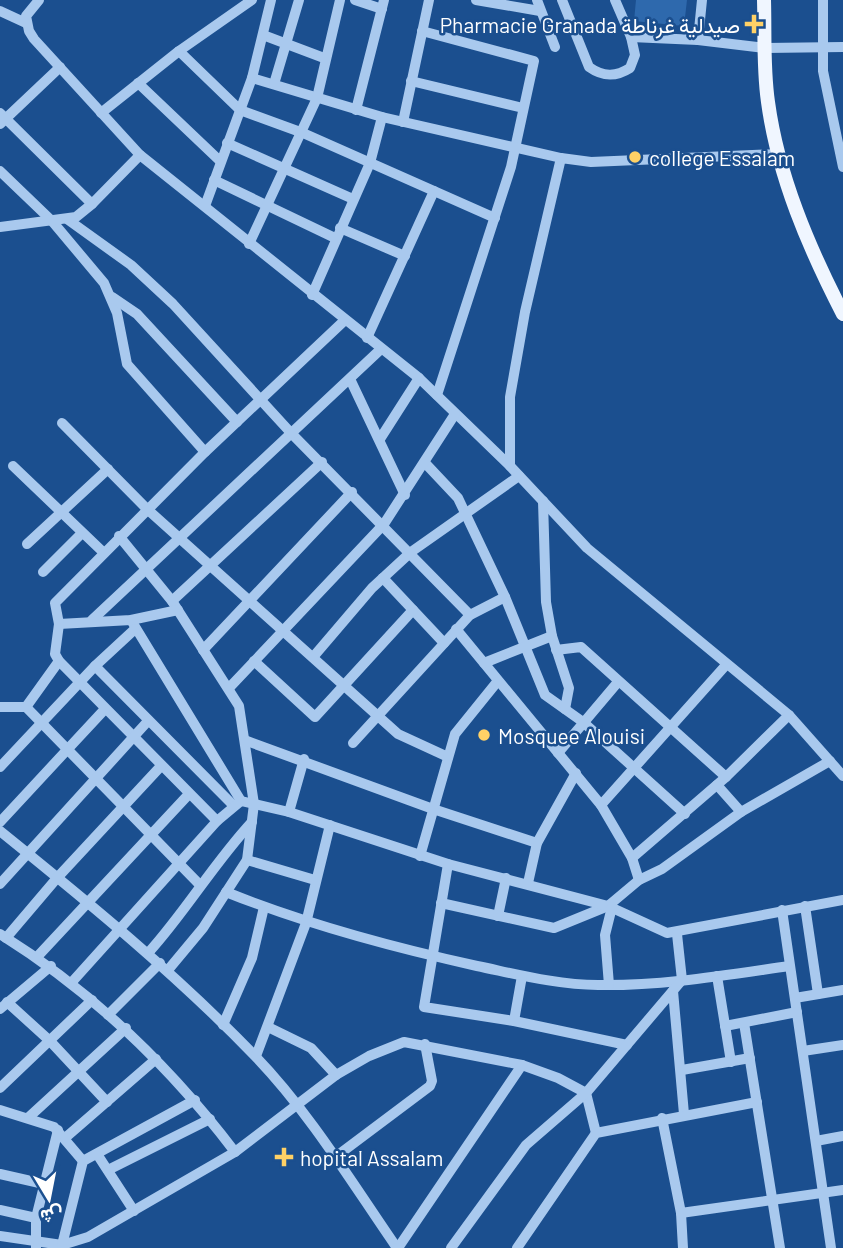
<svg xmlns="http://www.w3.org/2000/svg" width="843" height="1248" font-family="Barlow,Vazirmatn,sans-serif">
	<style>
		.green { fill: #2e69ad }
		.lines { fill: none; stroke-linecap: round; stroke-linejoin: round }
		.minor { stroke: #a9c9ee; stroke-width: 10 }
		.major { stroke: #f0f6ff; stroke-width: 14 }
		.poi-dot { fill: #ffd166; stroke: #1b4f8f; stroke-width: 2.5 }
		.labels { text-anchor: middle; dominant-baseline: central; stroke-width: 5; stroke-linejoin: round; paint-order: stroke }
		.poi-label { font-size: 21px; fill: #fff; stroke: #1b4f8f; text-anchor: start }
	</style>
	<rect width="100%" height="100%" fill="#1b4f8f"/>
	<polygon class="green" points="636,0 687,0 684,26 634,21"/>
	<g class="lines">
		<g class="minor">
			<polyline points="39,0 26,16 29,31 34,39 140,155 419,378 510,466 587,548 789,715 843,776"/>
			<polyline points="355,0 382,9"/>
			<polyline points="476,0 540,11"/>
			<polyline points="537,0 555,47"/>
			<path d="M562,0L589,67C603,77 616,77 630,68L635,55L631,37L615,0"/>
			<polyline points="823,0 823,71 843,167"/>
			<polyline points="0,11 26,23"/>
			<polyline points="422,31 534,61 511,167 437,395"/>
			<polyline points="263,35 324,58"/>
			<polyline points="631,37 698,40 765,48 843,47"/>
			<polyline points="698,40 702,0"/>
			<polyline points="179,51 240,110 303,133 495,218"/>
			<polyline points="252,78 382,117 561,158"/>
			<polyline points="411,81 523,108"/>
			<polyline points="138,83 220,161"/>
			<polyline points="274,84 299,0"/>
			<polyline points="356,110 384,0"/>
			<polyline points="0,113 92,204"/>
			<polyline points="101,113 179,51 252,0"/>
			<polyline points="403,122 429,0"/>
			<polyline points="0,124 60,67"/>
			<polyline points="227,143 353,199"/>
			<polyline points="0,171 52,221 104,283 117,313 127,364 205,452"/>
			<polyline points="214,180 335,238"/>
			<polyline points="205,206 252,78 271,0"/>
			<polyline points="67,219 131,265 173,304 291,433 470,615"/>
			<polyline points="0,227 76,217 92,204 140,155"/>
			<polyline points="340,228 405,256"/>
			<polyline points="249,244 317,98 340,0"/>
			<polyline points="312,295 370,163 382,117"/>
			<polyline points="112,297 137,314 237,422"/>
			<polyline points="367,338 434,191"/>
			<polyline points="350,379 405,495"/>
			<polyline points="62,423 147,509 398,734 448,757"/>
			<polyline points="380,439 419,378"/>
			<polyline points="426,464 458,498 505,597 545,695 583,722 685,814"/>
			<polyline points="13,466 103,552"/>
			<polyline points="510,466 510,397 525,312 561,158 591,162 778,154"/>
			<polyline points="543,501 546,602 552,636 569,688 565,709"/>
			<polyline points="119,536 172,601 239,706 254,804 247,860 203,928 168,970"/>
			<polyline points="27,544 108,469"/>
			<polyline points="43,572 82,533"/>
			<polyline points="383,578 444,643"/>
			<polyline points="172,601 322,462"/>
			<polyline points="92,620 381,349"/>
			<polyline points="131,620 241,801"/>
			<polyline points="59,624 131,620 178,610"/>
			<polyline points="456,629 601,805 632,858 639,880"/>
			<polyline points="203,650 352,492"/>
			<polyline points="556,650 581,647 726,777"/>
			<polyline points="314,656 372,588 411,552 519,476"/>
			<polyline points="254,661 315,717 413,610"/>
			<polyline points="484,663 552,636"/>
			<polyline points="95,666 233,805"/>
			<polyline points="229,688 384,524 455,414"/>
			<polyline points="0,707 26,707 200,885"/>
			<polyline points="26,707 59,661"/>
			<polyline points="247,741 433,809 537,843"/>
			<polyline points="353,743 470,615 505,597"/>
			<polyline points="558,753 618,682"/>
			<polyline points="0,767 95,666 135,629"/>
			<polyline points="717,785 741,812"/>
			<polyline points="601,805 726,665"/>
			<polyline points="289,812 304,759"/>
			<polyline points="217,821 59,661 55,654 59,624 55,603 205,452 345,320"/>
			<polyline points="0,822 105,709"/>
			<path d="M0,831C88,902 176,974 255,1056C310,1113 352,1183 397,1248"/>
			<polyline points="420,856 455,734 497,682"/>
			<polyline points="632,858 726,777 789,715"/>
			<polyline points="247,860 315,880"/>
			<polyline points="448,864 424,1007 514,1021 627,1045"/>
			<polyline points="528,883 537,843 576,773"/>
			<polyline points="0,884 148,721"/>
			<path d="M226,892C308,925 391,947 477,966C516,974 558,985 598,985C662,986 726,975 789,966"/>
			<polyline points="441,903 554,928 608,906 639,880 662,869 741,812 830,761"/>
			<polyline points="805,906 818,994"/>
			<polyline points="782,910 831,1248"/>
			<polyline points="498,916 506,878"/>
			<path d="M0,934C93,992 169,1065 235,1152"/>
			<polyline points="6,938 57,878 161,766"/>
			<path d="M149,952C186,911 214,863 252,822"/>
			<polyline points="37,957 189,794"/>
			<polyline points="717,976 731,1062"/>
			<polyline points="72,982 217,821 241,801 289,812 448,864 608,906 667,933 843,900"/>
			<polyline points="609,985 605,935 612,907"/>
			<polyline points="673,991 684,1114"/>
			<polyline points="795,998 843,990"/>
			<polyline points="7,1002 50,1041 107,1102"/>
			<polyline points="0,1009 51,966"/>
			<polyline points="108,1015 160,963"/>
			<polyline points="514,1021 522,976"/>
			<polyline points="744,1023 780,1248"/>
			<polyline points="223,1025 252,958 264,907"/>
			<polyline points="725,1026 797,1012"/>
			<polyline points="268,1027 311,1048 336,1075"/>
			<polyline points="803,1051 843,1045"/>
			<polyline points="256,1056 306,923 330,825"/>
			<polyline points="682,1070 750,1058"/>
			<polyline points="0,1088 92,1000"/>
			<polyline points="0,1110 54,1127 83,1161"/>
			<polyline points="29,1117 126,1028"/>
			<polyline points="662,1118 681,1213 683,1248"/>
			<polyline points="65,1138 156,1059"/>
			<polyline points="816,1141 843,1136"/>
			<polyline points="97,1154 134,1211"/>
			<polyline points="334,1158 430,1086 432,1081 425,1044"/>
			<polyline points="108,1170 210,1119"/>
			<polyline points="0,1174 44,1184"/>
			<polyline points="0,1210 36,1218"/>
			<polyline points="681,1213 843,1190"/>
			<polyline points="0,1236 62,1245 88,1237 235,1152 336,1075 369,1056 404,1042 522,1065 558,1078 586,1093 596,1133"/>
			<polyline points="62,1245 83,1161 195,1100"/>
			<polyline points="36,1248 36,1218 58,1130"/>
			<polyline points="398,1248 522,1065"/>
			<polyline points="451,1248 526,1145 586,1093 682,980 677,934"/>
			<polyline points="517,1248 596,1133 757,1102"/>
		</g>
		<path class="major" d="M764,0C765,34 763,68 768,102C778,176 809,248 843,314"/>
	</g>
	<g class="poi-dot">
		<path d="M750.5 13.5h7v7h7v7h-7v7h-7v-7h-7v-7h7z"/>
		<circle cx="635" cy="157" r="7"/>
		<circle cx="484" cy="735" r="7"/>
		<path d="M280.5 1146.5h7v7h7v7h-7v7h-7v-7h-7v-7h7z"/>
	</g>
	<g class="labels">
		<g class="poi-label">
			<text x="740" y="24" text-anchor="end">Pharmacie Granada صيدلية غرناطة</text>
			<text x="649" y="157">college Essalam</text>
			<text x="498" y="735">Mosquee Alouisi</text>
			<text x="300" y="1157">hopital Assalam</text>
		</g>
	</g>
	<g transform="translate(49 1199) rotate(170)" stroke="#1b4f8f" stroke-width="5" paint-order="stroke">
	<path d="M0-5L12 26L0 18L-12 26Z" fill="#ffffff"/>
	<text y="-10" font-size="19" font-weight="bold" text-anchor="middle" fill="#ffffff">ش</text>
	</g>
</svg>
